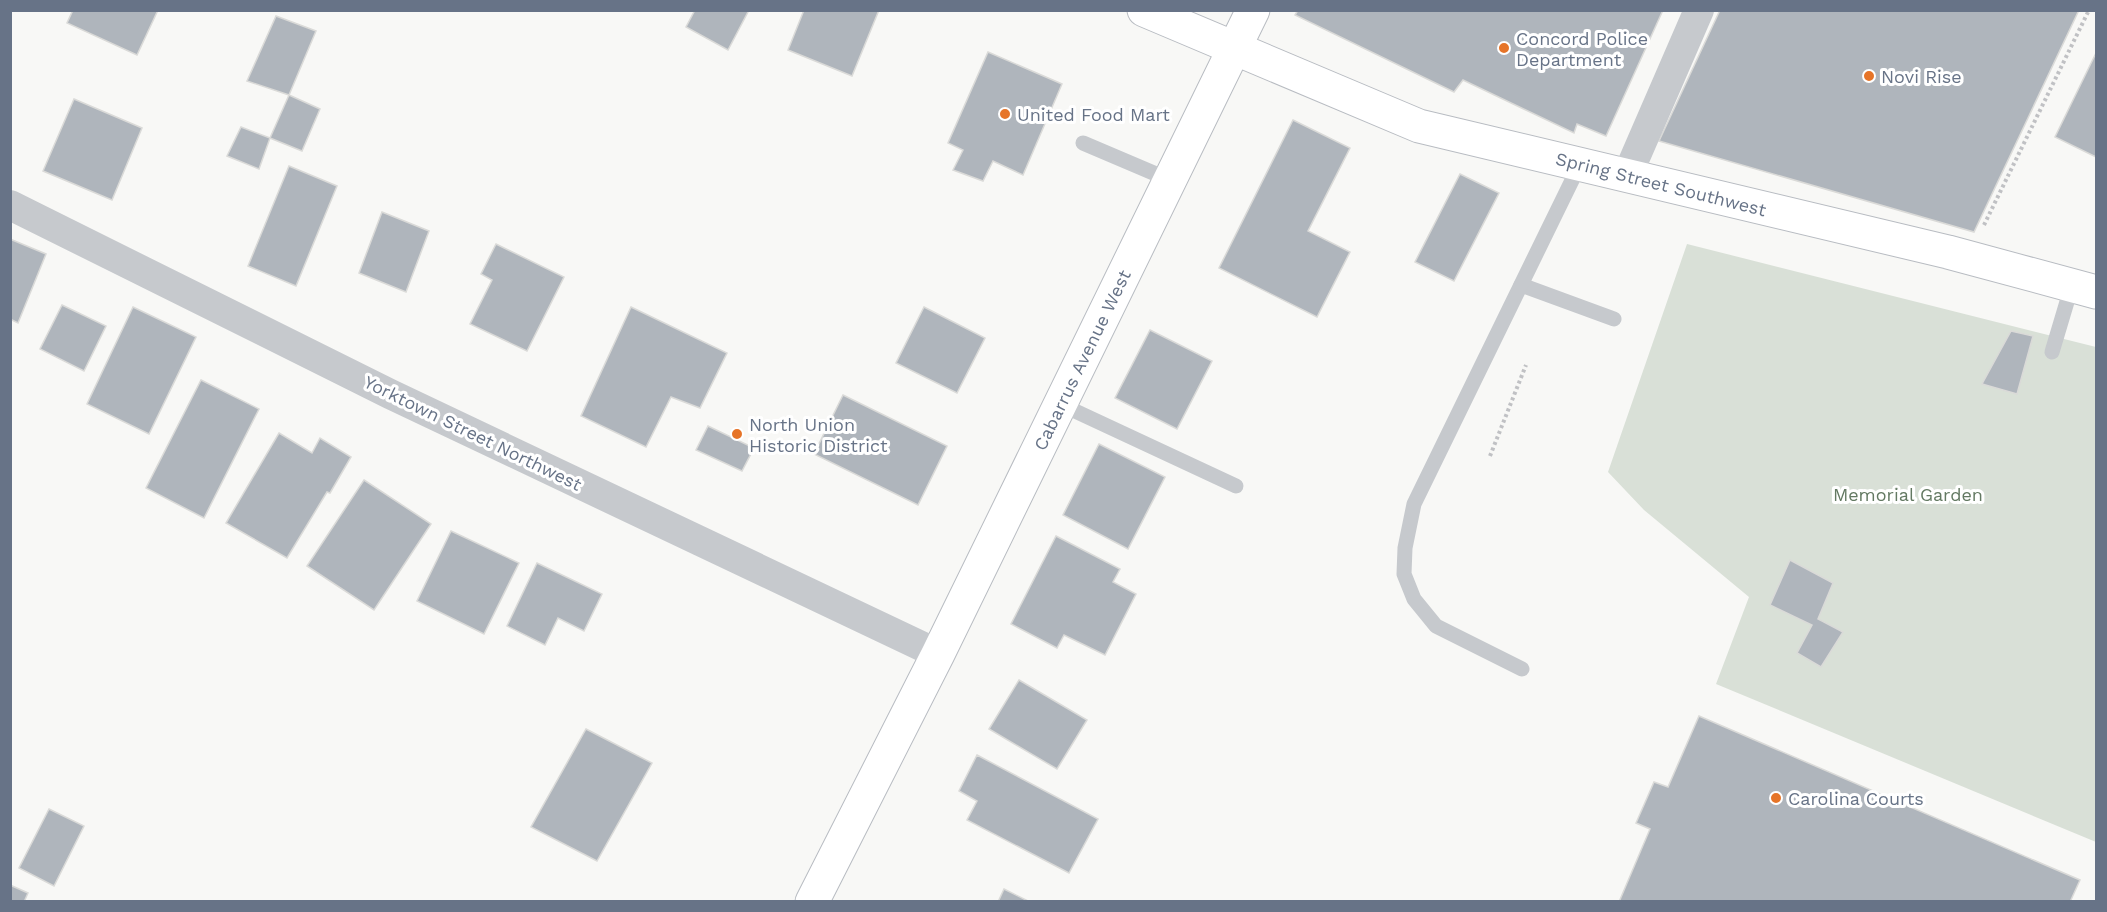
<svg xmlns="http://www.w3.org/2000/svg" width="2107" height="912" font-family="'Work Sans',sans-serif">
	<style>
		.green { fill: #d9e0d7 }
		.building { fill: #afb5bc; stroke: #dadad8; stroke-width: 1.5 }
		.lines { fill: none; stroke-linecap: round; stroke-linejoin: round }
		.secondary-casing { stroke: #b8bcc2; stroke-width: 35 }
		.path { stroke: #c0c1c4; stroke-width: 4; stroke-dasharray: 3 3; stroke-linecap: butt }
		.lane { stroke: #c6c9cd; stroke-width: 15 }
		.street { stroke: #c6c9cd; stroke-width: 30 }
		.secondary { stroke: #fff; stroke-width: 33 }
		.poi-dot { fill: #e67428; stroke: #fff; stroke-width: 2 }
		.labels { text-anchor: middle; dominant-baseline: central; stroke-width: 6; stroke-linejoin: round; paint-order: stroke }
		.poi-label { font-size: 18px; fill: #677387; stroke: #fff; text-anchor: start }
		.street-label { font-size: 18px; fill: #677387; stroke: #fff }
		.park-label { font-size: 18px; fill: #637962; stroke: #fff }
	</style>
	<rect width="100%" height="100%" fill="#f8f8f6"/>
	<polygon class="green" points="1687,244 2096,347 2096,842 1716,684 1749,597 1644,510 1608,472"/>
	<g class="building">
		<polygon points="73,10 158,10 137,55 67,23"/>
		<polygon points="695,10 749,10 728,50 686,27"/>
		<polygon points="804,10 879,10 852,76 788,50"/>
		<polygon points="1298,10 1663,10 1606,136 1577,124 1574,133 1463,80 1454,92 1295,15"/>
		<polygon points="1720,10 2079,10 1974,232 1659,141"/>
		<polygon points="276,16 316,31 289,95 247,81"/>
		<polygon points="988,52 1062,84 1023,175 993,161 983,181 953,170 963,150 948,143"/>
		<polygon points="2096,53 2096,157 2055,137"/>
		<polygon points="289,95 320,109 302,151 270,138"/>
		<polygon points="74,99 142,128 112,200 43,171"/>
		<polygon points="1293,120 1350,148 1308,231 1350,252 1317,317 1219,268"/>
		<polygon points="241,127 270,138 259,169 227,156"/>
		<polygon points="289,166 337,186 296,286 248,266"/>
		<polygon points="1460,174 1499,193 1454,281 1415,262"/>
		<polygon points="382,212 429,231 406,292 359,273"/>
		<polygon points="10,239 46,254 18,323 10,319"/>
		<polygon points="496,244 564,277 527,351 470,324 492,280 481,274"/>
		<polygon points="62,305 106,326 84,371 40,349"/>
		<polygon points="133,307 196,337 149,434 87,404"/>
		<polygon points="631,307 727,353 700,408 671,397 646,447 581,416"/>
		<polygon points="924,307 985,338 957,393 896,363"/>
		<polygon points="1150,330 1212,361 1177,429 1115,398"/>
		<polygon points="2011,331 2033,336 2017,394 1982,384"/>
		<polygon points="201,380 259,409 204,518 146,488"/>
		<polygon points="843,395 947,446 918,505 814,454"/>
		<polygon points="708,426 754,448 742,471 696,450"/>
		<polygon points="279,433 312,453 320,438 351,457 330,493 327,492 287,558 226,523"/>
		<polygon points="1099,444 1165,477 1128,549 1063,515"/>
		<polygon points="364,480 431,524 374,610 307,566"/>
		<polygon points="451,531 519,563 484,634 417,601"/>
		<polygon points="1056,536 1120,569 1113,582 1136,594 1105,655 1064,635 1057,648 1011,624"/>
		<polygon points="1790,560 1833,583 1818,619 1843,632 1821,667 1797,653 1812,625 1770,605"/>
		<polygon points="537,563 602,594 584,631 558,618 545,645 507,626"/>
		<polygon points="1019,680 1087,720 1057,769 989,729"/>
		<polygon points="1699,716 2080,880 2070,902 1619,902 1650,829 1636,823 1654,782 1668,787"/>
		<polygon points="586,729 652,763 597,861 531,827"/>
		<polygon points="977,755 1098,819 1069,873 967,820 977,801 959,791"/>
		<polygon points="49,809 84,826 54,886 19,868"/>
		<polygon points="10,885 28,893 24,902 10,902"/>
		<polygon points="1004,889 1030,902 998,902"/>
	</g>
	<g class="lines">
		<defs>
			<g id="secondary">
				<polyline points="1144,10 1419,126 1948,252 2096,292"/>
				<polyline points="812,902 938,654 1253,10"/>
			</g>
		</defs>
		<use href="#secondary" class="secondary-casing"/>
		<g class="path">
			<polyline points="1984,225 2089,10"/>
			<polyline points="1490,456 1526,365"/>
		</g>
		<g class="lane">
			<polyline points="1083,143 1170,180"/>
			<polyline points="1521,285 1614,319"/>
			<polyline points="2052,352 2072,285"/>
			<polyline points="1060,404 1236,486"/>
			<polyline points="1522,669 1436,626 1414,599 1404,574 1405,548 1414,504 1580,164"/>
		</g>
		<g class="street">
			<polyline points="1627,176 1699,10"/>
			<polyline points="10,205 390,394 938,654"/>
		</g>
		<use href="#secondary" class="secondary"/>
	</g>
	<g class="poi-dot">
		<circle cx="1504" cy="48" r="6"/>
		<circle cx="1869" cy="76" r="6"/>
		<circle cx="1005" cy="114" r="6"/>
		<circle cx="737" cy="434" r="6"/>
		<circle cx="1776" cy="798" r="6"/>
	</g>
	<g class="labels">
		<g class="poi-label">
			<text x="1516" y="38">Concord Police<tspan x="1516" dy="21">Department</tspan></text>
			<text x="1881" y="76">Novi Rise</text>
			<text x="1017" y="114">United Food Mart</text>
			<text x="749" y="424">North Union<tspan x="749" dy="21">Historic District</tspan></text>
			<text x="1788" y="798">Carolina Courts</text>
		</g>
		<g class="street-label">
			<text transform="translate(1661 184) rotate(14)">Spring Street Southwest</text>
			<text transform="translate(1082 360) rotate(-64)">Cabarrus Avenue West</text>
			<text transform="translate(473 433) rotate(26)">Yorktown Street Northwest</text>
		</g>
		<g class="park-label">
			<text x="1908" y="494">Memorial Garden</text>
		</g>
	</g>
	<rect width="2107" height="912" fill="none" stroke="#677387" stroke-width="24"/>
</svg>
